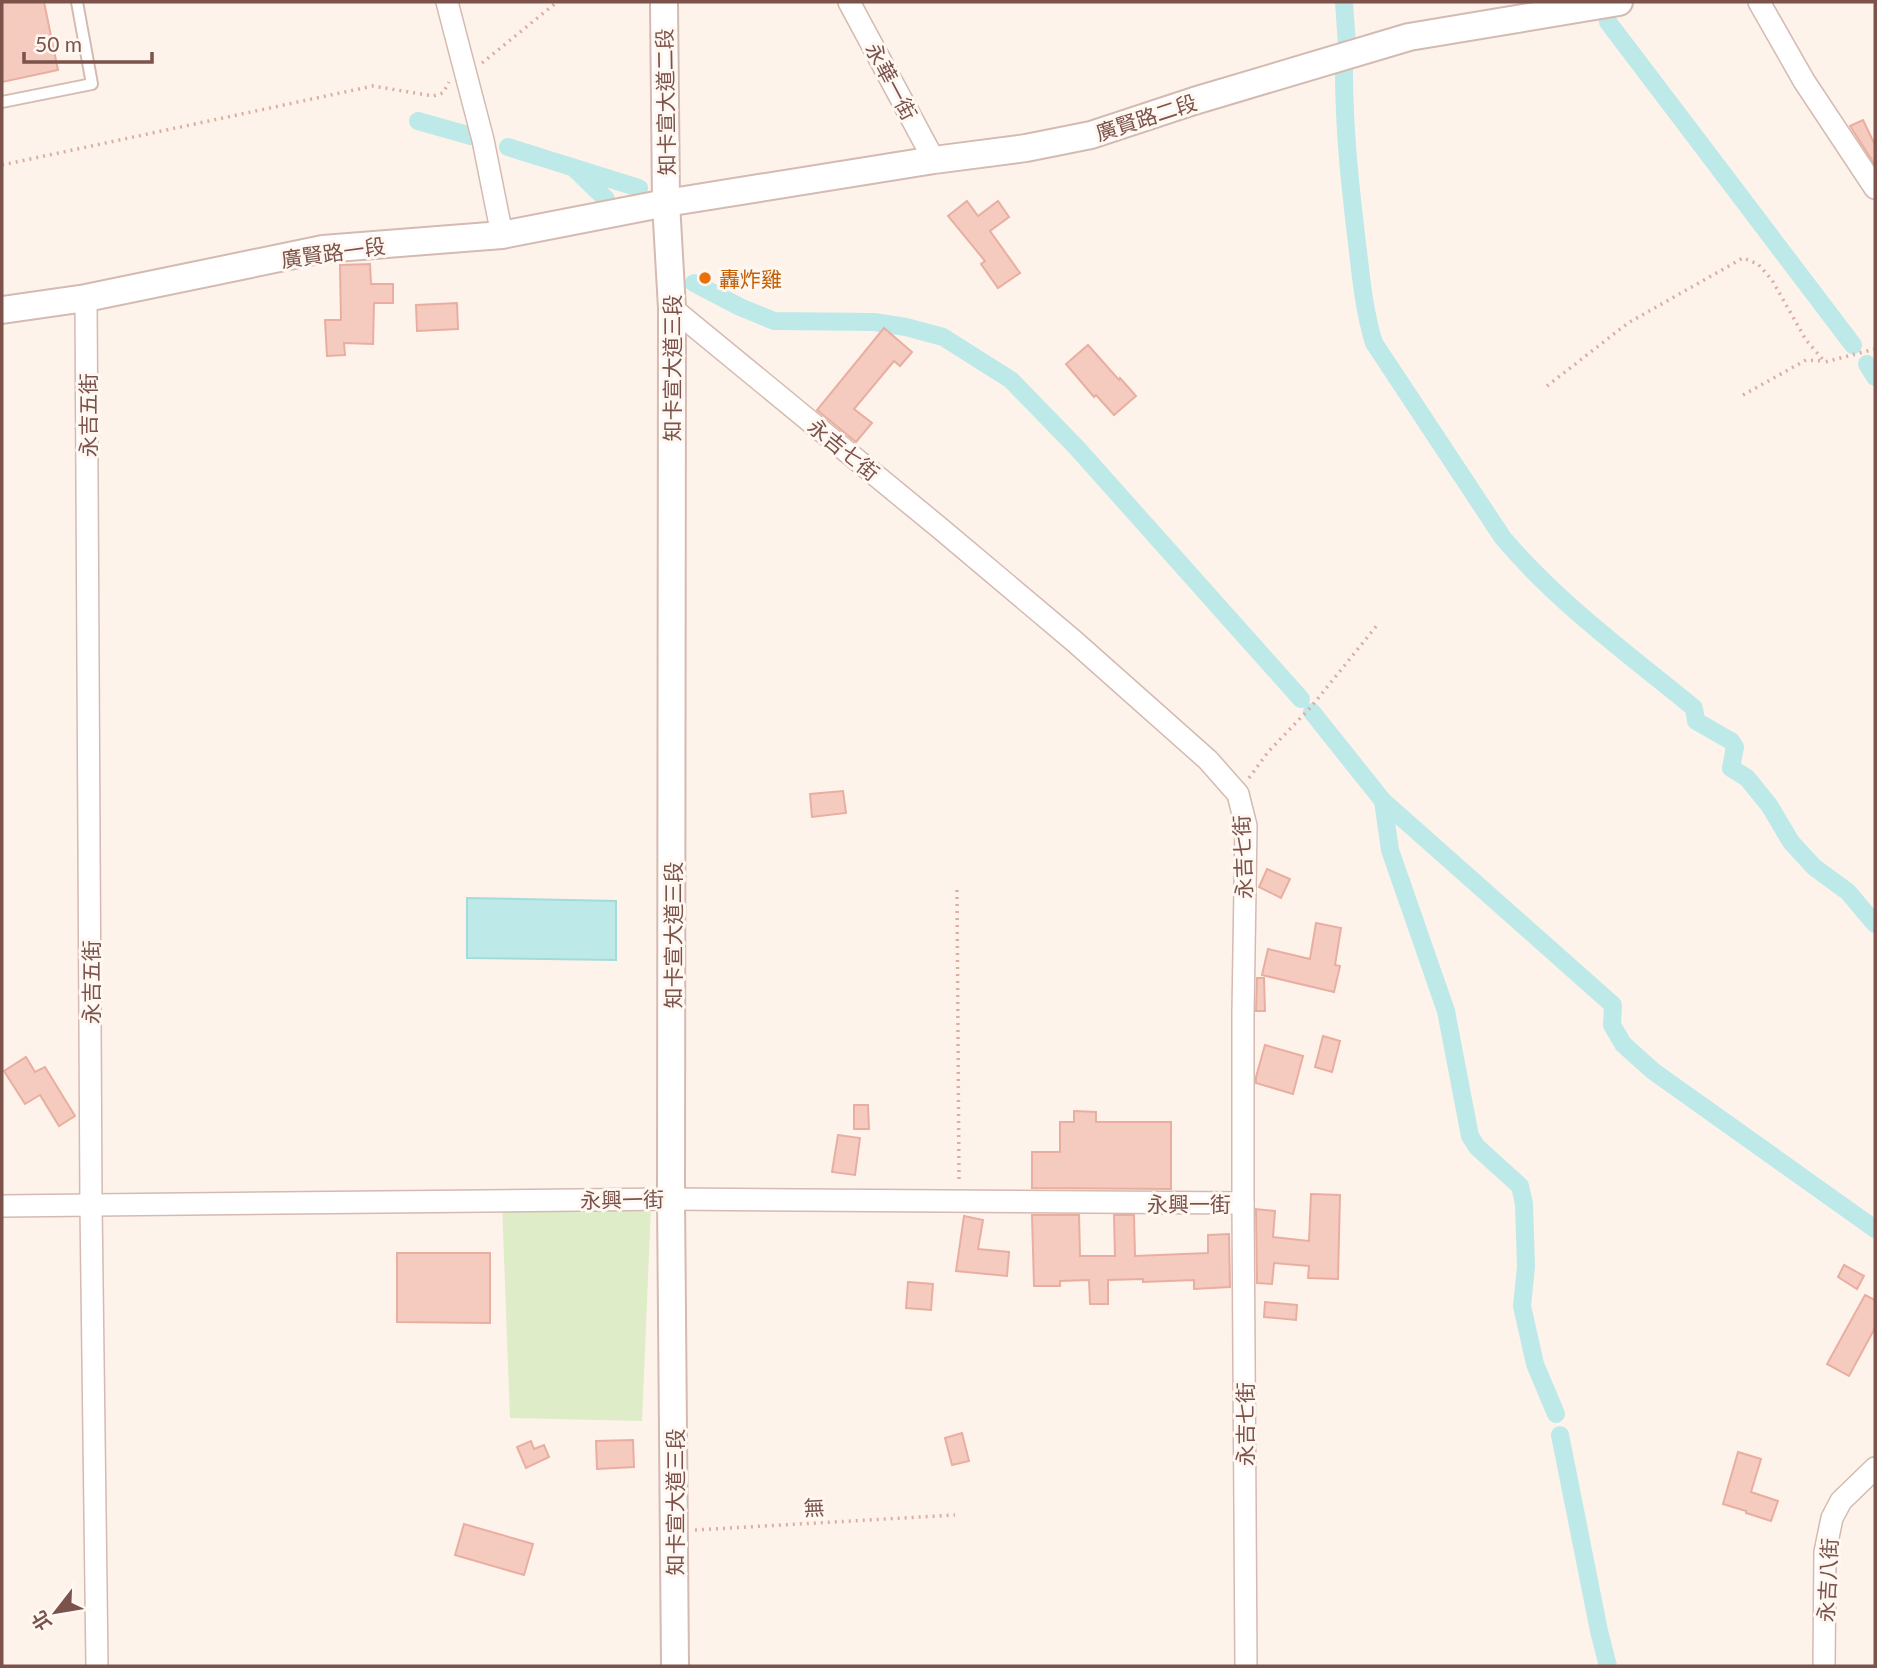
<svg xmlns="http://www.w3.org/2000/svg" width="1877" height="1668" font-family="Lato,'Noto Sans TC',sans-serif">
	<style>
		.green { fill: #deedc7 }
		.water { fill: #bde9e8; stroke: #a2dcda; stroke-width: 2 }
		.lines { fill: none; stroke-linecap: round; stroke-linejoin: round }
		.canal { stroke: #bde9e8; stroke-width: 18 }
		.building { fill: #f5cbc0; stroke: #e9aea0; stroke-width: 2 }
		.service-casing { stroke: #d4bab1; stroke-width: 14 }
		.minor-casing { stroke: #d4bab1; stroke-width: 24 }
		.tertiary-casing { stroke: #d4bab1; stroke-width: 30 }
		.path { stroke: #dbaea2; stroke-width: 3.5; stroke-dasharray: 2 5; stroke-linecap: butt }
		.service { stroke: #fff; stroke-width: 10 }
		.minor { stroke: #fff; stroke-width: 21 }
		.tertiary { stroke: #fff; stroke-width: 26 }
		.food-dot { fill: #e8710a; stroke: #fff8f2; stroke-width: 2.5 }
		.labels { text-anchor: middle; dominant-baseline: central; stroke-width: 6; stroke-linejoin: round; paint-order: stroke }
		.street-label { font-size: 21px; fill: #7b534b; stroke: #fff8f2 }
		.food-label { font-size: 21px; fill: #c56008; stroke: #fff8f2; text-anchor: start }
	</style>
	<rect width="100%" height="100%" fill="#fef3eb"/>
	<polygon class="green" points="502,1205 651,1207 642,1421 510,1418"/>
	<polygon class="water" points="467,898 616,901 616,960 467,958"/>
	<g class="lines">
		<g class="canal">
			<polyline points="1344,2 1347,45"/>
			<polyline points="1608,22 1853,345"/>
			<path d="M1344,71C1344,129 1350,185 1357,243C1361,277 1364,311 1374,343L1503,538C1558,603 1628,654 1694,708L1696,721L1731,741L1735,747L1731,768L1747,778L1769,805L1791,842L1814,867L1848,892L1875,924"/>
			<polyline points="418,121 471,136"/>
			<polyline points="508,147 639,188"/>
			<polyline points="576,170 606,199"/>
			<polyline points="694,283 740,307 774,321 874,322 906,327 943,337 1011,380 1077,448 1301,699"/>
			<polyline points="1867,364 1875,377"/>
			<polyline points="1312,712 1383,801 1613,1005 1612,1025 1623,1044 1653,1071 1875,1229"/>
			<polyline points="1383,801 1390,850 1446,1011 1470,1136 1477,1147 1520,1186 1524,1204 1526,1267 1522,1306 1535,1364 1556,1414"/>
			<polyline points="1560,1435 1599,1631 1608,1666"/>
		</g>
	</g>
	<g class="building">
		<polygon points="2,2 44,2 58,70 2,82"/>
		<polygon points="1863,120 1875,145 1875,165 1850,126"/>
		<polygon points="967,201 978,216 998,201 1009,217 990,231 1020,273 998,288 981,264 985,261 948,216"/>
		<polygon points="370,264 371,284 393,284 393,303 374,303 373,344 344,343 345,355 327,356 325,320 341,320 340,265"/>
		<polygon points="457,303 458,329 417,331 416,305"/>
		<polygon points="884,328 912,352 900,366 894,361 854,409 872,423 856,442 817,410"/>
		<polygon points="1088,345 1119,380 1120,378 1136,396 1114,415 1096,395 1094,397 1066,364"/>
		<polygon points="843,791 846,813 812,817 810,794"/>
		<polygon points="1267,869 1290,879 1281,898 1259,887"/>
		<polygon points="1316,923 1341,928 1335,965 1340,966 1334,992 1262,975 1268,949 1310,959"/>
		<polygon points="1257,978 1264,978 1265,1011 1256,1011"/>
		<polygon points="1323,1036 1340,1041 1332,1072 1315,1067"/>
		<polygon points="1265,1045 1303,1056 1293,1094 1256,1083 1256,1077"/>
		<polygon points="26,1057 35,1072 45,1067 75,1116 59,1126 40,1095 25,1104 4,1071"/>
		<polygon points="854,1105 868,1105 869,1129 854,1129"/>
		<polygon points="1074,1111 1096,1112 1096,1122 1171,1122 1171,1189 1032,1188 1032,1152 1060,1152 1060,1122 1074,1122"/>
		<polygon points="838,1135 860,1138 855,1175 832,1172"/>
		<polygon points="1311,1194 1340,1195 1338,1279 1308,1278 1309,1266 1274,1263 1272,1284 1257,1283 1256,1209 1275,1211 1273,1237 1309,1241"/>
		<polygon points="1032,1215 1079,1215 1080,1256 1115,1256 1114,1215 1134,1215 1135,1256 1208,1253 1208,1235 1229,1234 1230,1287 1194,1289 1194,1280 1143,1282 1143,1279 1108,1280 1108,1304 1090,1304 1089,1280 1060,1281 1060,1286 1034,1286"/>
		<polygon points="964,1216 983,1220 978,1249 1009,1252 1007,1276 956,1271"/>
		<polygon points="397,1253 490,1253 490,1323 397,1322"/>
		<polygon points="1844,1265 1864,1276 1857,1289 1838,1277"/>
		<polygon points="908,1282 933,1284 931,1310 906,1308"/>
		<polygon points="1865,1295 1875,1300 1875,1328 1849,1376 1827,1364"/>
		<polygon points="1265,1302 1297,1305 1296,1320 1264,1317"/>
		<polygon points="962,1433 969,1461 952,1465 945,1438"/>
		<polygon points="633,1440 634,1467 597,1469 596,1441"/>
		<polygon points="531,1441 534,1449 544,1445 549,1457 526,1468 517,1447"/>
		<polygon points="1738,1452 1761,1459 1751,1492 1778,1501 1771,1521 1746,1513 1746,1511 1723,1504"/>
		<polygon points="464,1524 533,1544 524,1575 455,1555"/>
	</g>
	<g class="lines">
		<defs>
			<polyline id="service" points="2,102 92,84 77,2"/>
			<g id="minor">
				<polyline points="447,2 483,140 502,235"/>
				<polyline points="849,2 934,160"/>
				<polyline points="1759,2 1804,81 1875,188"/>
				<polyline points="86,298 91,1205 97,1666"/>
				<polyline points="672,308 941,529 1074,641 1208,760 1238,794 1246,826 1243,1013 1243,1203 1246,1666"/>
				<polyline points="2,1206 671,1199 1243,1203"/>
				<polyline points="1824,1666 1825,1552 1832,1518 1841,1501 1875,1468"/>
			</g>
			<g id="tertiary">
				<polyline points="664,2 666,203 672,308 671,1199 675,1666"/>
				<polyline points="2,310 86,298 323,249 502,235 666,203 934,160 1026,148 1091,135 1194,101 1409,37 1619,2"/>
			</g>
		</defs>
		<use href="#service" class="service-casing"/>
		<use href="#minor" class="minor-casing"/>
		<use href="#tertiary" class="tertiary-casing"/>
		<g class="path">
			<polyline points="482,63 557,2"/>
			<polyline points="2,165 373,86 433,96 443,93 449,82"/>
			<polyline points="1547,386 1628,323 1743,258 1758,264 1772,280 1806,340 1825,362 1875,349"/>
			<polyline points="1743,395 1806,360 1823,361"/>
			<polyline points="1249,778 1268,752 1311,707 1378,624"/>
			<polyline points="957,890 959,1182"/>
			<polyline points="695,1530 955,1515"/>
		</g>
		<use href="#service" class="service"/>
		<use href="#minor" class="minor"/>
		<use href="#tertiary" class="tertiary"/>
	</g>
	<circle class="food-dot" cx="705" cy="278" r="7"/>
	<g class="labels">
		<g class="street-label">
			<text transform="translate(892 81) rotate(62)">永華一街</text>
			<text transform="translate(665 102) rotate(-91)">知卡宣大道二段</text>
			<text transform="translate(1146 117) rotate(-18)">廣賢路二段</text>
			<text transform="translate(333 252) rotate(-8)">廣賢路一段</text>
			<text transform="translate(671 368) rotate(-90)">知卡宣大道三段</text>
			<text transform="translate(87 415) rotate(-90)">永吉五街</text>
			<text transform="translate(844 449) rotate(39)">永吉七街</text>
			<text transform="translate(1242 857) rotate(-92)">永吉七街</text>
			<text transform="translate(672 935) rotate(-90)">知卡宣大道三段</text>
			<text transform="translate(90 982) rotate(-90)">永吉五街</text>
			<text transform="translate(622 1199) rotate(-1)">永興一街</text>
			<text x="1189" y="1203">永興一街</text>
			<text transform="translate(1244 1424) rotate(-90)">永吉七街</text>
			<text transform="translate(674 1502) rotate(-90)">知卡宣大道三段</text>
			<text transform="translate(814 1507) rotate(-3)">無</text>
			<text transform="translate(1827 1580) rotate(-87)">永吉八街</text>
		</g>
		<g class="food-label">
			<text x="719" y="278">轟炸雞</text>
		</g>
	</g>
	<rect width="1877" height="1668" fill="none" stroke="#7b534b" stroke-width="7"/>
	<g transform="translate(56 1612) rotate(239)" stroke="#fff8f2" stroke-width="5" paint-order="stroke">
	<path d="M0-5L12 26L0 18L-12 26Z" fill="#7b534b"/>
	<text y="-10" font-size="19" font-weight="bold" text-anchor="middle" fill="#7b534b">北</text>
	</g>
	<path d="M24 52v10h128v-10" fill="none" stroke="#7b534b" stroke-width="3.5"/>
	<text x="35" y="52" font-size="21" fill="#7b534b" stroke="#fff8f2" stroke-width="5" paint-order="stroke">50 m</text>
</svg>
